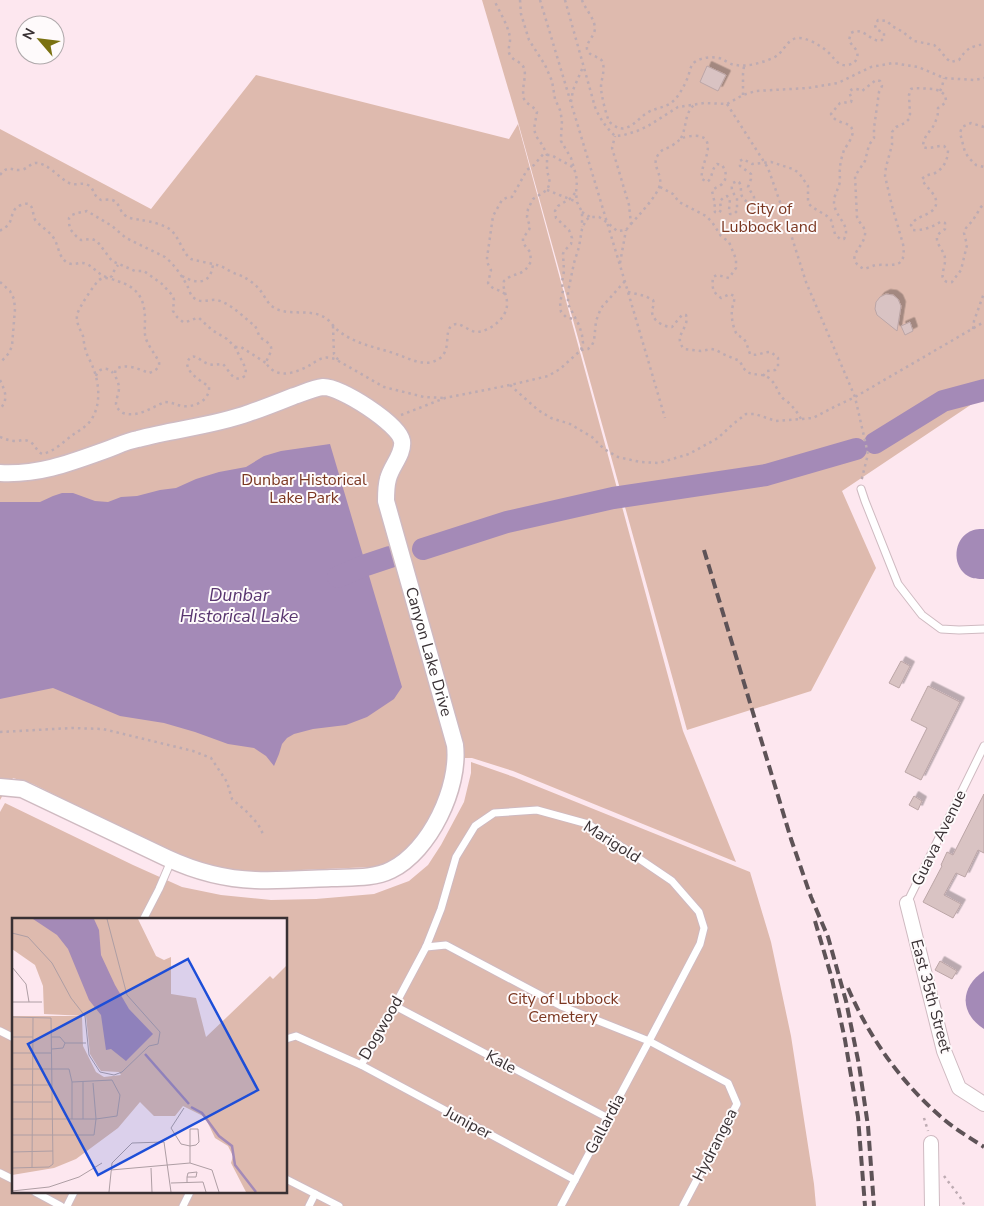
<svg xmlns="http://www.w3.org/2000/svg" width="984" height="1206" font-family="'Nunito Sans',sans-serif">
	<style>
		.green { fill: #debaae; fill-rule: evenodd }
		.water { fill: #a48ab7 }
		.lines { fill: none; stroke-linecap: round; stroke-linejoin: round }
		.river { stroke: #a48ab7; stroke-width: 22 }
		.building { fill: #d9c3c3; stroke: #bba5a6; filter: url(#shadow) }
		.service-casing { stroke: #cfbac1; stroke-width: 9 }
		.minor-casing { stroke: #cfbac1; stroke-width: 16 }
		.tertiary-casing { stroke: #cfbac1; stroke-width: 19 }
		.path { stroke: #bdabb2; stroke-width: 2.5; stroke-dasharray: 2.5 4; stroke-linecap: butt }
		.service { stroke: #fff; stroke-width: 7 }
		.minor { stroke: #fff; stroke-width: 14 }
		.tertiary { stroke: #fff; stroke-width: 16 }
		.rail { stroke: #5e5357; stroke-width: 4; stroke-dasharray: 10 5; stroke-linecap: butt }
		.labels { text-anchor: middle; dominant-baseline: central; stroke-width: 4; stroke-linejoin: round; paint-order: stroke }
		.park-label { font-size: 16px; fill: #7b3721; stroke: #fefafb }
		.street-label { font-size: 16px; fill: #383033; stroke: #fefafb }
		.water-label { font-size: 18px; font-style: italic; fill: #58356f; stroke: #fefafb }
		.inset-river { fill: none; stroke: #a48ab7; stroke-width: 2.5 }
		.inset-road { fill: none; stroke: #ae9ea4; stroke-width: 1 }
		.view { fill: #1d4ed8; fill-opacity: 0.15; stroke: #1d4ed8; stroke-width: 2.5 }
		.inset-edge { fill: none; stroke: #383033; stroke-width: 2.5 }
	</style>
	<defs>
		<filter id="shadow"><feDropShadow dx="4.5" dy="-4.5" stdDeviation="0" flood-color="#0004"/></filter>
	</defs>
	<rect width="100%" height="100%" fill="#fde7ef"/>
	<g class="green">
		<polygon points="482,0 984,0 984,397 981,398 842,491 876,568 811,691 687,730 518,122"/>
		<path d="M256,75L509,139L518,124L683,731L736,862L513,771L472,758H447C447,768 446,779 442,789C438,803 415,844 404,853C394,860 384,865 372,867L253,872L227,869L209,865L189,859L156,845L33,784L13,778L0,800V129L151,209Z"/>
		<path d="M471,762L514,777L750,872L771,942L791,1036L814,1184L816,1206H0V812L5,803L133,865L182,887L221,895L271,900L316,899L374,894L409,881L428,865L441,845L464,802L471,773ZM14,920H286V1192H14Z"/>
	</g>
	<g class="water">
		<polygon points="330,444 402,687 394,699 367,717 346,725 313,729 294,734 287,738 282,744 279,754 274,766 266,756 254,748 228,744 195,732 164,723 120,716 53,688 0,699 0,502 40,502 53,496 62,493 73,493 95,501 108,502 121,497 137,496 160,490 176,488 196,479 219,472 246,467 264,456 281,451"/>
		<path d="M982,529H984V579C978,579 973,579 968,576C953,567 953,544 966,534C971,530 976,529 982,529Z"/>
		<path d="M984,971V1029C959,1013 960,987 984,971Z"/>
	</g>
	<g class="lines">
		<g class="river">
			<polyline points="875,443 943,401 984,390"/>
			<polyline points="423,549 507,522 613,498 766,475 856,449"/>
			<polyline points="338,577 366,565 390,557"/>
		</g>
	</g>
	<g class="building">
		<polygon points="707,66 726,75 718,91 700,82"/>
		<polygon points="886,294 893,295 898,299 901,306 897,331 877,315 875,309 876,302 880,297"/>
		<polygon points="910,322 913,331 905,335 901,326"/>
		<polygon points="901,661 910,666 899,688 889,683"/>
		<polygon points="928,686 960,702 921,780 905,772 927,728 911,720"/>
		<polygon points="984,794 984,853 978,850 965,877 956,873 944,895 961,904 953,918 923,902 942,866 941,865 947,852 953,855"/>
		<polygon points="914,796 922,801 918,810 909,805"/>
		<polygon points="940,961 957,971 952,979 935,970"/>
	</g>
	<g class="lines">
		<defs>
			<g id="service">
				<polyline points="861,489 865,501 898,584 922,615 941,629 959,630 984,629"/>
				<polyline points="907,903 984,746"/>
				<polyline points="143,920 159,889 171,861"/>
				<polyline points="426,947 446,945 561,1006 649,1041 561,1206"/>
				<polyline points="395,1006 608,1118"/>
				<polyline points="0,1031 14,1038"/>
				<polyline points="286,1039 296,1036 361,1065 377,1039 426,947 441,909 456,857 475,826 494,813 537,810 588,824 672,881 699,912 704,928 700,944 649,1041 728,1083 737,1104 683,1206"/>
				<polyline points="361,1065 575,1180"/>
				<polyline points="0,1173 14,1180"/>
				<polyline points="286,1179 339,1206"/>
				<polyline points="35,1192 61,1206"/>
				<polyline points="67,1206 74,1192"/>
				<polyline points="183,1206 190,1192"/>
				<polyline points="309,1206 315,1194"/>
			</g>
			<g id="minor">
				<polyline points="907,903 944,1051 959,1088 984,1104"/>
				<polyline points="931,1143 932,1206"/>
			</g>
			<g id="tertiary">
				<path id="s1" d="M0,473C39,475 70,463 106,450C117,446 127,441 138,439C175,429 213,426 249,413C264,408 279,402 294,396C303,393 314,388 323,387C340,386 399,424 402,441C404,454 391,466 388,479C386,486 386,494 386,501L455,745C460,787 430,851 391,870C373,879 350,877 331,878C306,879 280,881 255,880C225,879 195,871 167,858L22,789L0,787"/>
			</g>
		</defs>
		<use href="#service" class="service-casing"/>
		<use href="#minor" class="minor-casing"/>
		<use href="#tertiary" class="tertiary-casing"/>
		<g class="path">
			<polyline points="520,0 521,14 529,40 545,65 552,81 555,99 560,110 562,120 561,138 561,141 571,158 576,175 577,181 576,193 577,202 582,212 582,227"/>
			<polyline points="540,0 628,292 665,418"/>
			<path d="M565,0L595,107C600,119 606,127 615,136L624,135L637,131L648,126L678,107L685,106L704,103L727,104L743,95L756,91L808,88L838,83L871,67L893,63L918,67L944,78L975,80L984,78"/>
			<path d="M582,0C585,9 594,17 595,28C595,36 586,42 587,49C589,58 602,55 603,64C605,71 601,80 601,87C601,94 606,115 609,121C611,124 615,126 618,128C620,128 623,129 625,128C634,126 640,117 647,113C658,106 668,109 677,97C681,92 685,84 688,77C690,71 690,65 696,61C704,57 714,56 722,59C726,61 731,65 736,65C748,67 761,63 773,58C783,53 784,45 792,40C801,33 822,46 829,53C833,57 835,61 840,64C848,68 860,62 857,52C856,48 851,45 849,40L851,33C863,26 869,41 881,41L884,38V33L876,29L875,25L878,20L887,21L892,26L903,32L914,41L934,45L938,48L947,59L951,62L959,60C967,48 970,47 984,44"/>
			<polyline points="940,91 942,87 944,78"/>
			<polyline points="743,95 743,74 744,66"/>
			<polyline points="571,102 573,90 583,67"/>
			<polyline points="727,104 768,168 787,222 806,282 855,397 868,454 861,482"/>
			<polyline points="984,127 971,123 962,127 960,133 965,152 969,158 976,165 984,167"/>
			<path d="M681,138C687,127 684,114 694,105"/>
			<polyline points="547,155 551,155 571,166 573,168"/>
			<path d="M0,175C9,164 11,171 21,170C27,169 30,164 35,163C47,162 59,178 69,183C76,186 82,182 88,185C95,189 92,195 101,200C104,200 109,199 112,200C120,202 119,212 126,216C130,219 136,219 141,220C149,221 166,225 172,231C179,238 184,255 191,259C196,261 211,263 217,265C222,266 226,269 230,271C235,274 240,275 244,277C249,280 255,284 259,289C264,294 266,302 273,307C288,317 308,308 324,317C330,320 334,328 340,332C358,345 376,347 396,354C408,358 420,365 432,362C456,355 441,331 453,325C460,321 469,332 477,332C491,331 508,317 507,303C507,295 502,288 504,281C515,271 523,278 531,261L530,252L523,243V238L529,230L530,227L527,217L528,209L533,199L547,190L550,183L547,170V155L543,146L536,136L534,129L537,112C534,106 527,105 524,99C521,88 527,76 524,68C521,61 513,61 510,55C507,50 510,45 510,40C510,28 499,11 494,0"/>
			<path d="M660,187L673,194L679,202L706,216L712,222L721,236L729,242L736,259V268L729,278L717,275L713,277C712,287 712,292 721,298L730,294L734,296C735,301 733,304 732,309C731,318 733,327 737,335L743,338L746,342L750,354C757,357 764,351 771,352L778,358V367L775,370L767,371L763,376"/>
			<polyline points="547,190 577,202"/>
			<polyline points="575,193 571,198 558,206 555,211 556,218 569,230 572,238 571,244 564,251 563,254 564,271 562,282 563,291 560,302 561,312 566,317 576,320"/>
			<polyline points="582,212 590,217"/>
			<path d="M631,224C638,216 659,194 660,184C662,174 651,164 658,155C662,148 668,149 673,145C677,142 679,140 683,138C689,135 705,134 707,142C711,153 700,166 702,179L707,182C713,178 711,169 717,164L722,165C726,171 728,178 722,184C719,187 715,187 712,191L715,204L714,209L715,212L719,213L721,210L720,201L724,197L727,196L730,199L729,210L730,214H734L737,211V198C733,193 730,189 733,183L737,181L739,182C744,190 736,195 749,203L754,201V197L748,187L751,179V174L740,166V161L743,159L752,164L771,162L793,169L799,173L808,186V200L809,204L812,207L827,216L831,220L835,234L840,239H844C853,223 829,215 835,196C836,192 838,189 839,185C841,180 839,174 840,169C840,163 842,156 844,150C847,145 855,135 852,129C850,121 836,125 831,114L840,103L851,102L852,99L849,92C853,87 857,89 862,91L876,80L880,81L882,86L879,92L874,128V138L869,145L865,161L855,176L857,217C859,223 864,226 865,231C867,247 841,257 864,269C868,268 872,266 876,265C893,264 907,270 903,244L892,206L885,176L886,167L892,145V132L896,127L905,123L909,119L910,114L909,95L911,89L914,88L934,89L940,91L945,95L946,100L945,103L938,108C938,112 938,116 936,120C933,131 925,132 923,145V147C930,150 937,145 944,146L948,150C948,160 943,170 933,174C928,175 926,175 922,179C924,187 944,198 933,210C927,216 915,217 911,225L913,230C921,231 933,227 940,222L945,223V229C943,231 938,233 937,237C936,245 944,250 945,258C946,264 941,274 943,278C944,282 949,283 952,282L961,270L967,245L964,233L966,228L973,220L981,207L984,204"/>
			<path d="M0,231C3,228 7,227 9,224C13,217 11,209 21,205C36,199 31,216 36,221C41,227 48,230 53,237C59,245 58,258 68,263C74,266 80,261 87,264C95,268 98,275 109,278L112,276L114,271L118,265"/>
			<polyline points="620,263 626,230"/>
			<path d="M182,276C198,285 211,284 213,264"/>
			<polyline points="0,282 10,291 14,299 15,309 12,346 9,353 0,363"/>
			<path d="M628,292L645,296L653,300C655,306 652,307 652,312C653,322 665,327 672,327L682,315H686C690,329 672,335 684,349L701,351L711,349L716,350L723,354L740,361C748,381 757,370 769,378C775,383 777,389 780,395C782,398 786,401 789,403C794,408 798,413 801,419"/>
			<path d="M505,294C499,289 492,290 488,283L491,270L487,262V258L493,216L502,200L508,197H512L527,170L534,165L545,152"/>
			<polyline points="333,326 334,354 339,361"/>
			<polyline points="973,329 974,321 984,293"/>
			<polyline points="235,347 241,347 266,363"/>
			<polyline points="581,350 588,349 592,345 594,341 596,321 601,308 625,281"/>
			<path d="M96,376C99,367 108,367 113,373"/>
			<path d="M0,380C5,391 9,399 0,409"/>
			<polyline points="510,385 538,410 551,418 570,424 592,437 604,449 618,457 640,462 659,463 689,454 718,438 732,425 746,414 755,414 776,421 813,418 836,406 855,397 984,322"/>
			<polyline points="401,415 445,398 510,385 548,376 560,369 581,350 583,343 582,335 579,325 568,304 568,292 574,263 579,247 582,229 586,220 590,217 599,217 608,223 617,231 626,230 631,224 629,205 612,148 615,136"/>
			<path d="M0,437C5,439 10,441 16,441C20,441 24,439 28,441C34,442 36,451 42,454C54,452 64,441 74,434C80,430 87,426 91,420C102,404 99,381 92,365C90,360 87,356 86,351C84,346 84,341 83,336C80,329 76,323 77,315C78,309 95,283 99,280C105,276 112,279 117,281C138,287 145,299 145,320C145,326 144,333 146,339C149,347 155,354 159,362C160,368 155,371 149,373C139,369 126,363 116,369C113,376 119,381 119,388C119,393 116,399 116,404C117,408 119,411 123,413C138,418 152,407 165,402C172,402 176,405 182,406C193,408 210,401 209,387C201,380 188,375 187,363C192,350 199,360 206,363C211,366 217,364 223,364C230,371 233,384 245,376L246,369L235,347L227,339L212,330L199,318H197L186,322H183L177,317L173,311L174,300L173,296L162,284L144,271H135L112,261L97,241L92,239L81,240L76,236L70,229L69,223V218L72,215L77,213L87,211L112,226L126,238L165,257C174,264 181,275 187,285C189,289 190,295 194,298C201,304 209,299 217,300C232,304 243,317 255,326C257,329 258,334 260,337C262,339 265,340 267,342C276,348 268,355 266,363C277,381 298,372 312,364C315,362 319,359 323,358C327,357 331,358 335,359L384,387L424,397L445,398"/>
			<polyline points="0,732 72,728 103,729 193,751 211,758 227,782 232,799 246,811 258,824 264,836"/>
			<polyline points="924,1118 928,1131"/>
			<polyline points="944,1176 960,1197 965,1206"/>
		</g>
		<use href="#service" class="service"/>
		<use href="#minor" class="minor"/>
		<use href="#tertiary" class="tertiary"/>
		<g class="rail">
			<polyline points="704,550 791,839 811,897 828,937 846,1001 859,1065 868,1126 874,1206"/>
			<polyline points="815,921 832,979 845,1040 858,1117 865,1206"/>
			<path d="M848,988C869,1037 900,1081 940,1116C953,1128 969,1137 984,1147"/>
		</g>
	</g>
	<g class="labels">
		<g class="park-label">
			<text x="769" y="209">City of<tspan x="769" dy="18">Lubbock land</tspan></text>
			<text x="304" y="480">Dunbar Historical<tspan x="304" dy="18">Lake Park</tspan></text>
			<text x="563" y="999">City of Lubbock<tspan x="563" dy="18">Cemetery</tspan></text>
		</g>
		<g class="street-label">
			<text stroke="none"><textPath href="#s1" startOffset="654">Canyon Lake Drive</textPath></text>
			<text transform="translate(939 838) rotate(-64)">Guava Avenue</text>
			<text transform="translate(612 842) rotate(32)">Marigold</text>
			<text transform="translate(931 996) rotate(75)">East 35th Street</text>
			<text transform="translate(381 1028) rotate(-60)">Dogwood</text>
			<text transform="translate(501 1062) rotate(28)">Kale</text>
			<text transform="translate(468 1123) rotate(28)">Juniper</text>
			<text transform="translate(605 1124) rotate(-62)">Gallardia</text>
			<text transform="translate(715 1145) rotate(-63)">Hydrangea</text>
		</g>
		<g class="water-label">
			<text x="239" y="595">Dunbar<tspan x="239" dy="21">Historical Lake</tspan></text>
		</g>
	</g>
	<g transform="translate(12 918)">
		<rect width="275" height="275" fill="#fde7ef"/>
		<path d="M0,1H126L144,38L152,42L159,39V76L184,80L194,119L258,58L261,61L275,47V274H234L219,245L221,238L216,228L203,220L193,199L171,188L163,198H142L128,184L106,210L64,241L42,250L0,257V98H70L71,128L84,154L92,159L109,157L107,154L89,153L86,149L78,136L74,98L32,96L31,68L23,47L0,31Z" fill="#debaae"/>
		<path d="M21,1H82L87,12L89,37L103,67L117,91L141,116L114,143L99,131L94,132L89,97L77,82L56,31L45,17Z" fill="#a48ab7"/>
		<path class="inset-river" d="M133,136L177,186M179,189L190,195L207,218L220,228L223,247L244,274"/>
		<path class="inset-road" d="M0,15L16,19L40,45L59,80L73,98L77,137L88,154L102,157L110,154L137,128L146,126L148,114L115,77L95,1M0,49L14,66L17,84M0,84H30M0,99L39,100L41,246L37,249L0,250M0,119H21M39,119H48L53,125H74M40,131L51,130L53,125M0,135H40M0,151H57L60,164L100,162L108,177L105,198L84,201L82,217H0M71,164V201M0,167H40M0,184H40M0,201H84L81,165M60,201V164M178,211H186L187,224L184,227L178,228ZM0,234L41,233M178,245L200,252L207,274M20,250L21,100M139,250L140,274M99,252L178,245V228L169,226L159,210L172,190M175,264V259L176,255L185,254L184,259H175M159,265L191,264L194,274M0,273L37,269L67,259L90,245M97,274L100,245L120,225L152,224L159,274"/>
		<path class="view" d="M176,41L246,172L86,257L16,126Z"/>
		<rect width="275" height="275" class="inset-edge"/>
	</g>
	<g transform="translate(40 40) rotate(298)"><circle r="24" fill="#fefafb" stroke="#afa9ab"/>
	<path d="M0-4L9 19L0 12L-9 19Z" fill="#7a7111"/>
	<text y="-8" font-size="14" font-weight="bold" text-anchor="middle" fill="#383033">N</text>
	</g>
</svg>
